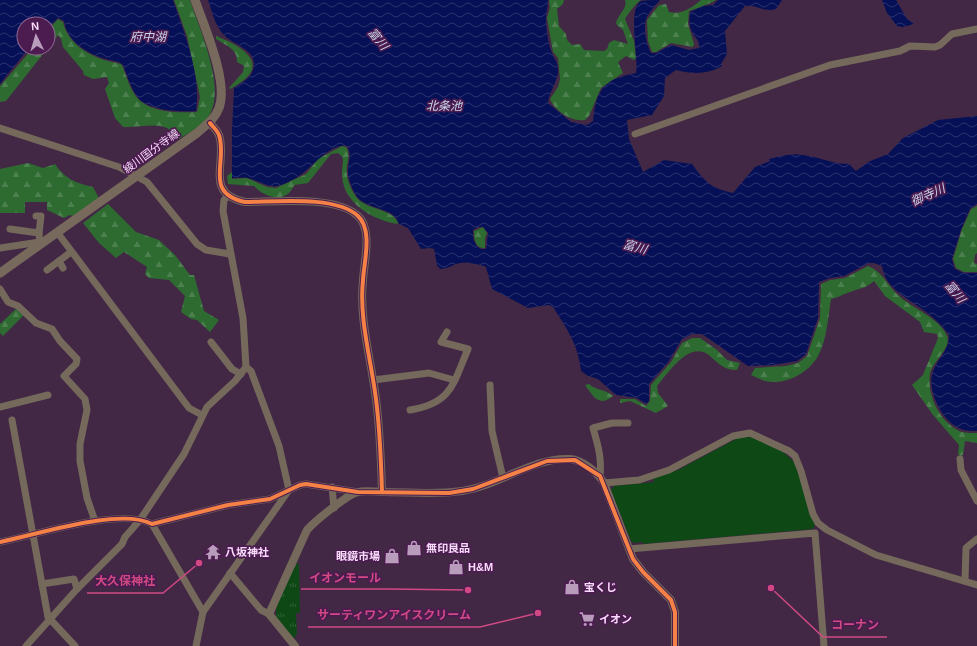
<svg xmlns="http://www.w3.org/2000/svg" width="977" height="646" font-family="Helvetica,'Noto Sans JP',sans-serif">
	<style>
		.grass { fill: #0d4815 }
		.forest { fill: url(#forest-firs) }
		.park { fill: url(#park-tufts) }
		.water { fill: url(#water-waves); fill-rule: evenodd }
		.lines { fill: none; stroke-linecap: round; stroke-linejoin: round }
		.minor { stroke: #74695b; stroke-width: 7 }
		.tertiary { stroke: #74695b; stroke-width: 8 }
		.secondary { stroke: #78695d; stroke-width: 9 }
		.cycleway-casing { stroke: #4c1c51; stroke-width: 6 }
		.cycleway { stroke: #f48246; stroke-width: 4 }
		.labels { text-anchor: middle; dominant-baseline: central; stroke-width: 3.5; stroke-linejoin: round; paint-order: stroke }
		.street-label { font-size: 11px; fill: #f9dbfb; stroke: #4c1c51 }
		.poi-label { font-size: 11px; font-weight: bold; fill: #f9dbfb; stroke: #4c1c51; text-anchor: start }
		.water-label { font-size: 12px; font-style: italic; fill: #cad5eb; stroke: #4c1c51 }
		.leader { fill: none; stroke: #d04983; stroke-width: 1.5 }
		.callout-dot { fill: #d04983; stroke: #4c1c51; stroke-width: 1.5 }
		.callout-label { font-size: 12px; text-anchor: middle; font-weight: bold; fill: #d04983; stroke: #4c1c51; stroke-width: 3.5; stroke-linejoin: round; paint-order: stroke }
	</style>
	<defs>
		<pattern id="forest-firs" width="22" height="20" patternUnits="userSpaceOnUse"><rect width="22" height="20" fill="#2d6b30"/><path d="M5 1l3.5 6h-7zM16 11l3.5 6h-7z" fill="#4c804f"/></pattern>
		<pattern id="park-tufts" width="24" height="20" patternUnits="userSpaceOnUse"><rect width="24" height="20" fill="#0d4815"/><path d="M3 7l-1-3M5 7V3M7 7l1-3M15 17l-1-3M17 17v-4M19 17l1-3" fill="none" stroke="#316238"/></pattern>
		<pattern id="water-waves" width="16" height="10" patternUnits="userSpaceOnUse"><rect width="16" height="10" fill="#061056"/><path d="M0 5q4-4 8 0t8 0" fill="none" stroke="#2b326f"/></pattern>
	</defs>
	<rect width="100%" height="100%" fill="#422845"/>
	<polygon class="grass" points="746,436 753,437 782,451 795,463 815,525 813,529 643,544 643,542 634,543 631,541 611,490 614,486 654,482 653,478 678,470 738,438"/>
	<g class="forest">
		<path d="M174,0H190C199,28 226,87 210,114C204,125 190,132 179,139C165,118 146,128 123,127L115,118L105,89L109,83L107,77L93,79L84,75L83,71L63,47L61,39L58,35L6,101L0,102V86L33,48H48V30L58,19L63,22C67,42 88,56 108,61C113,63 118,62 122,65C126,75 129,86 135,95C147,113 178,113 197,112L200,97L187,36Z"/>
		<path d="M549,0H564L563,4L557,9L559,26L566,34L567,40L572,45L580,44L584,50L604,51L607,49L609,43L614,40L628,44L623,30L616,24C617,15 628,9 625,0H641C636,3 628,14 625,19L634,41L636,58L634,60L626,56L618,62L623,73L601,88L589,116L585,120C571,122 555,111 550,99L558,87L560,79L558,58L553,52L547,18L550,8Z"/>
		<path d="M701,0H716C712,3 695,9 689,11L688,24L694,44L693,47L671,43L656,52H652L648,41L647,20L659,5L666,4L669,12C681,15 692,8 701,0Z"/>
		<path d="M216,36C247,48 273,67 230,89L229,88L243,72L244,66L237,62C238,49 225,45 216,39Z"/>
		<path d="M342,146L346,147C352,157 345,164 347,174C347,181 353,194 358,199C368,210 395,209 398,224C372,220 341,202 342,172C342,163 346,158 338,153L331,154L308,183C304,184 298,184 295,185C293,187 291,191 289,193C278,202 262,195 254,186L228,184L227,176L232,172V179L247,178L267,187L276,188L306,174L318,159Z"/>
		<path d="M28,163L43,168L55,164C65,179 76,183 93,187L99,198L73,216L70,215L64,218L47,210V202H25V213H0V169Z"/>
		<polygon points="108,204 136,232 159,240 175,255 190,275 194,275 204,311 219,320 210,332 197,320 191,319 181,312 185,296 169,280 149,278 145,274 147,267 124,252 116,258 99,243 83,223"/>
		<polygon points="977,206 977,253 975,255 974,263 977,264 977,272 964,272 956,268 953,259 962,229 971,209"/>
		<path d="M483,227L487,233L485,238V248C475,249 474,238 474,231Z"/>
		<path d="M868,266C883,272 887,285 898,295C911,308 940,318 947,336C952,348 932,362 930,374C927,395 939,421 959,431C964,433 972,433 977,433V443L965,441L963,455L960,456L958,454L959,445L933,415L912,385L923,375L938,338L937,334L924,332L920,322L885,296L874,281C865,289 860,288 850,292C843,294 840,297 831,299C828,317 827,340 818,356C809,373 784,386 765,381C761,380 756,377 751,375L755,368L786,366L798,363L807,356L820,318L821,284L830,280L845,278Z"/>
		<polygon points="17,308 24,315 3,336 0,333 0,324"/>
		<path d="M692,338H700L717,350L727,360L740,363L737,370C724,370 719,364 710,356C690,339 669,372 657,386L658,393L668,406L656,413L630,401L620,403V399H635L646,406L650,401L651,385L671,362L682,343Z"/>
		<path d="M589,384C596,391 606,389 613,396C599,408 593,396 585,385Z"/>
	</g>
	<path class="park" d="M297,563L299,564L300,613H296L297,634L294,638C289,632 280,626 277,619C272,604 290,576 297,563Z"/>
	<g class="water">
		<path d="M0,0H173C184,31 202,78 196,111C180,112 155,111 141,101C132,93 127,75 123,65C118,60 112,61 106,59C87,54 67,41 64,21L58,18L48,28V24H24V48H29L0,84Z"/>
		<path d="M208,0H548C548,7 546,12 546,19C546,28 548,44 552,53C555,60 559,64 558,73C556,84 549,93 548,103L571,122L587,125L593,121C596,89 604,79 636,73C639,57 627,9 641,1C646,0 654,0 660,0C656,5 651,10 648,15C642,24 646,44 651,53H656L671,45L689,50L699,48C700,40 695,38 692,32C689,26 689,19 690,12L703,6L713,5L718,0H782L776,9C762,13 758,4 745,6L725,31L727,54L721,64L722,66C707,75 692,74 676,70L665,78L664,96L652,115L627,120L629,139L643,172L664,160L692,164C705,182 711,188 733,193L755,167L770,161L769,159C781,156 791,153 803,155C819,157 833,164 849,164L856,171L868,162L888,154L903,138L938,120L977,116V204L970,209L961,230L952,259L955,269L964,273H977V431C972,431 966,431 961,429C943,423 928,393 932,375C936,359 949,352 949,335C941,324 931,315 919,307C904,296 885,287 882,266L874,263H869L844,276L830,278L819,282L818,318L806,354L797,361L773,365L748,366L702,334H692L682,339L669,361L649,384V401L646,404L637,398L616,395L598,379L588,376L581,371C578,344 567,329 553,307L549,305L528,308L492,289L486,267C479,264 467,262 460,263C452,265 448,269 440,269L437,265L434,249L430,248L421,249L408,228L399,224C395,208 371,210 359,199C354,194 348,180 348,173C347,163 353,156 347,146C329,142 309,172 294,179C270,192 270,185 248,178C243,177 237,178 232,178V130L234,88C244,81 254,77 254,63C253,48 231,44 223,34C215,25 212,12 208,0ZM478,227H483L488,233L486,249H481C474,245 473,239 473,230Z"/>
		<polygon points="882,0 896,0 907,19 914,24 903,27 897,26 887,13"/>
	</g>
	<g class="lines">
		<g class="minor">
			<polyline points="0,128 119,167 147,182 197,244 206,250 230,254"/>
			<polyline points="635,134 830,65 900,51 910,46 935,47 940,45 952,34 977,29"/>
			<polyline points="36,216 41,216 39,233 40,245"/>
			<polyline points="10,229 39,233"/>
			<polyline points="57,232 189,408 202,415"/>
			<polyline points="0,248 40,242"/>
			<polyline points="59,261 63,268"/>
			<polyline points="47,270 71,252"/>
			<polyline points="0,289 8,302 18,306 36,323 52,329 60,341 77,359 76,364 64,376 85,399 87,410 80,444 80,461 87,498 95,521"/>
			<polyline points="211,342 232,369 241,374"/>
			<polyline points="373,380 429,373 454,380"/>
			<polyline points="490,385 492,431 503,478"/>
			<polyline points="0,407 48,395"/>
			<path d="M410,410C452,403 453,384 468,349L441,342L447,332"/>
			<polyline points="12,420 48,617 75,646"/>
			<polyline points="960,459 961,470 977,501"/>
			<path d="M600,476C602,459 598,445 593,428L612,423H628"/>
			<polyline points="604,483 639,480 669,470 733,436 750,433 789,451 795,456 801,471 813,514 818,523 827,530 876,555 977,585"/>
			<polyline points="332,487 334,508"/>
			<polyline points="152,524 203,612"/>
			<path d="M0,542C36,535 120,507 152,524L228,505L270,499L300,485L306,484L358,492"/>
			<polyline points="629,549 815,533 824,646"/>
			<polyline points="230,573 261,610 269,614"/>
			<polyline points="965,581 966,548 977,539"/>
			<polyline points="42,584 74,579 77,589"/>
			<polyline points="26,646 77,589 122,544 125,537 140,520 184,454 207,407 235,381 246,367 243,318 223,211 224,200 228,196"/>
			<polyline points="196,646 203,612 289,490 279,446 251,371 246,367"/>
		</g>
		<g class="tertiary">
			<path d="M210,123C213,127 217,130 219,135C228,162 203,193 245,202C274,202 336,195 358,216C373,230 364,262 363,280C359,317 370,356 375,392C380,425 381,458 382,492"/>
			<path d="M295,646L269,614L307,530C315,521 348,494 358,492C365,490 375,492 383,492C409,492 436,495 462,491C499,486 532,457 570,459C583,460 597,472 604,483L633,559L643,572L671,600L675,612V646"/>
		</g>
		<path class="secondary" d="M0,273L197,133C206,125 215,119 219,108C229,82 204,26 195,0"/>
		<defs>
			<g id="cycleway">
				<path d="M210,123C213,127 217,130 219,135C228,162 203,193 245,202C274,202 336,195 358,216C373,230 364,262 363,280C359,317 370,356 375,392C380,425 381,458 382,492"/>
				<path d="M0,542C36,535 120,507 152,524L228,505L270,499L300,485L306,484L358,492L449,493L473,489L547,461L575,460L600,476L633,559L643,572L671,600L675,612V646"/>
			</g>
		</defs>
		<use href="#cycleway" class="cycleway-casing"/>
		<use href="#cycleway" class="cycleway"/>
	</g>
	<defs>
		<symbol id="shop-bare" viewBox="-9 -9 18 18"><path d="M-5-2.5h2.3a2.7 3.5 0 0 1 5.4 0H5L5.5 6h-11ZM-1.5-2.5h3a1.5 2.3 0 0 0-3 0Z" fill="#b99cbb" stroke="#4c1c51" stroke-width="2.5" paint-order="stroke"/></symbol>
		<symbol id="temple-bare" viewBox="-9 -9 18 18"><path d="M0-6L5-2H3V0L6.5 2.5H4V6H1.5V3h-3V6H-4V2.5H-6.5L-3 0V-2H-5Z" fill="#b99cbb" stroke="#4c1c51" stroke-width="2.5" paint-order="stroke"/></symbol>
		<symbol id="supermarket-bare" viewBox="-9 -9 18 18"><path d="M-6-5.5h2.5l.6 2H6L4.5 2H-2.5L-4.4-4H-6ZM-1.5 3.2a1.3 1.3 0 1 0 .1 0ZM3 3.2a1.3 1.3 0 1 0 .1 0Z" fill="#b99cbb" stroke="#4c1c51" stroke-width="2.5" paint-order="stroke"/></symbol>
	</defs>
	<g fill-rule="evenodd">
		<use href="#shop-bare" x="403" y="537" width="22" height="22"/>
		<use href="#temple-bare" x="202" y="541" width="22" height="22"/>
		<use href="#shop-bare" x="381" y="545" width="22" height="22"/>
		<use href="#shop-bare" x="445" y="556" width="22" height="22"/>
		<use href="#shop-bare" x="561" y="576" width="22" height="22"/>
		<use href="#supermarket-bare" x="576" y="608" width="22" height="22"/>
	</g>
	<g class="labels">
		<g class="street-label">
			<text transform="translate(151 151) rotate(-36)">綾川国分寺線</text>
		</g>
		<g class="poi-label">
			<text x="426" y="548">無印良品</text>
			<text x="225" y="552">八坂神社</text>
			<text x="380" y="556" text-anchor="end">眼鏡市場</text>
			<text x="468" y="567">H&amp;M</text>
			<text x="584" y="587">宝くじ</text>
			<text x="599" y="619">イオン</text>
		</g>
		<g class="water-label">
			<text x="148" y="37">府中湖</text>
			<text transform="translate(378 39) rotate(51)">富川</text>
			<text x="444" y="106">北条池</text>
			<text transform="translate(928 195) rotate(-24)">御寺川</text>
			<text transform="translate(635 247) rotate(15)">富川</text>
			<text transform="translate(955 292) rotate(51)">富川</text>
		</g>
	</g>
	<path class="leader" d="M468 590L389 589H301M199 563L163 593H87M538 613L480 627H308M771 588L823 637H887"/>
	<g class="callout-dot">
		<circle cx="468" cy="590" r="4"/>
		<circle cx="199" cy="563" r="4"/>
		<circle cx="538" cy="613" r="4"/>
		<circle cx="771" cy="588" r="4"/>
	</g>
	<g class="callout-label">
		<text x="345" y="582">イオンモール</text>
		<text x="125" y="585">大久保神社</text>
		<text x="394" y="619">サーティワンアイスクリーム</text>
		<text x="855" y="629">コーナン</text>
	</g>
	<g transform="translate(36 36) rotate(355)"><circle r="19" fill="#4c1c51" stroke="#916895"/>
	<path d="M0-3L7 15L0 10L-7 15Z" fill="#b99cbb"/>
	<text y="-6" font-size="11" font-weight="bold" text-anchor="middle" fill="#f9dbfb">N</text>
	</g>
</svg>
